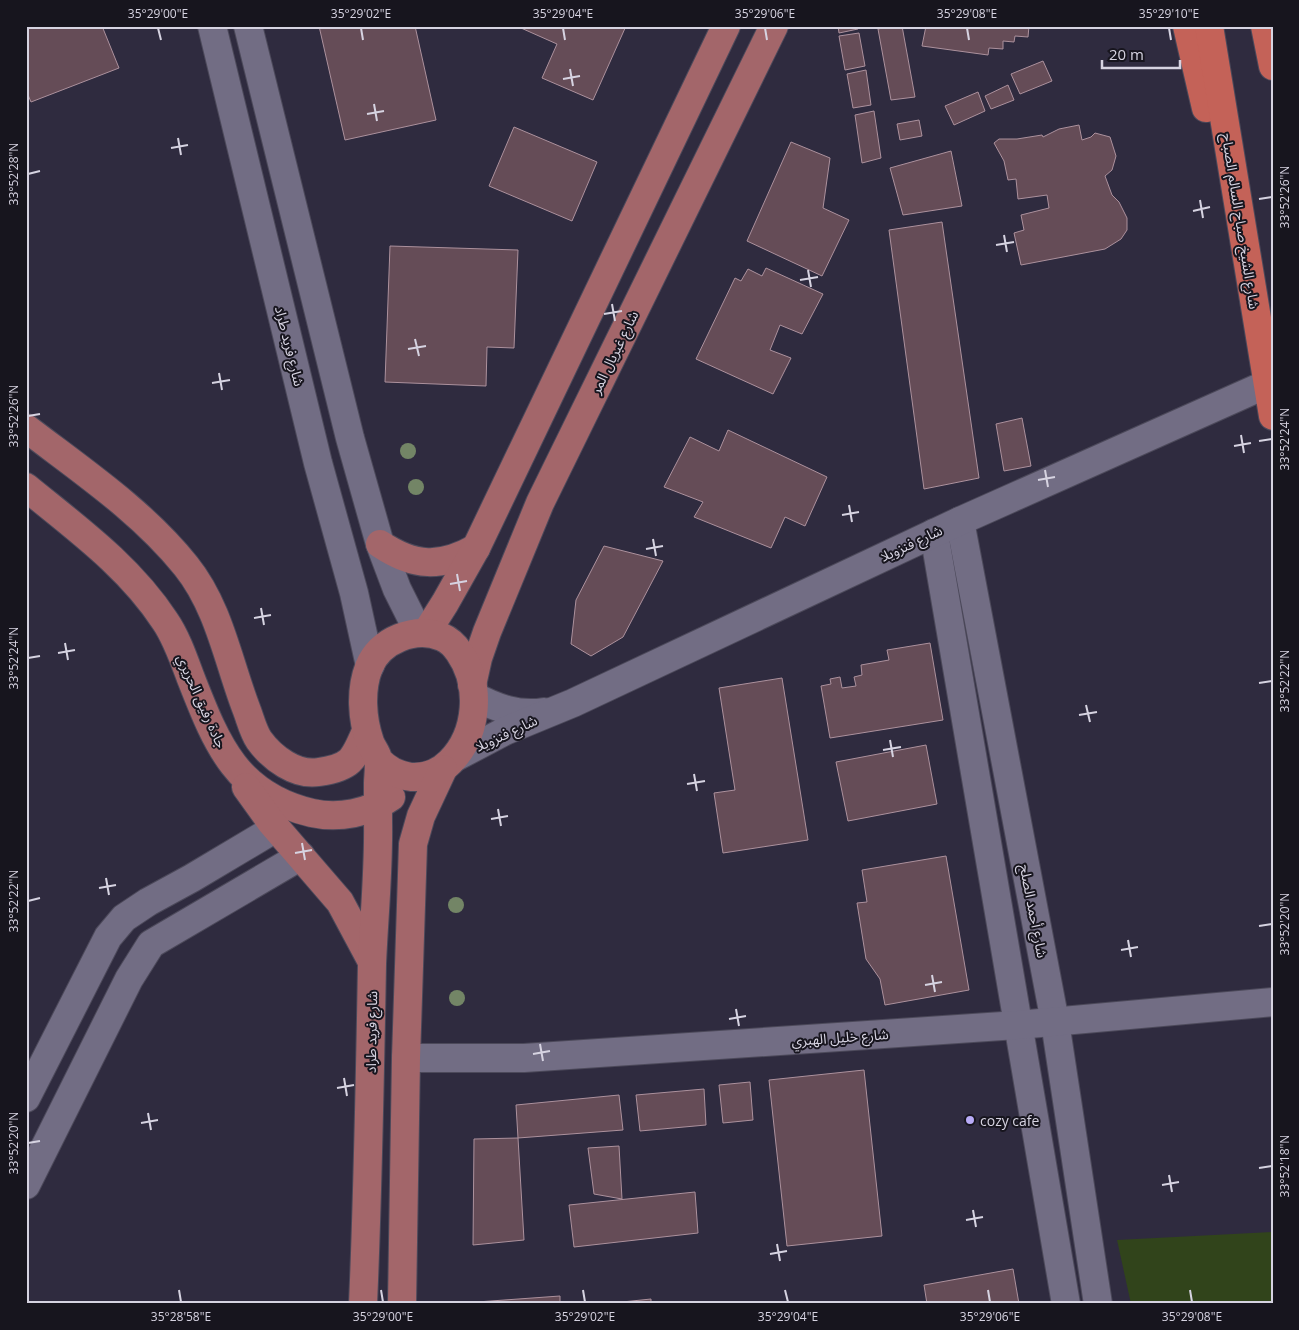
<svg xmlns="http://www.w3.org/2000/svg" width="1299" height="1330" font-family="'Open Sans','Noto Sans Arabic',sans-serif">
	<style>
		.green { fill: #31441b }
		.building { fill: #654c57; stroke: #ac919d }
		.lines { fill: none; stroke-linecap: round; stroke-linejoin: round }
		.minor-casing { stroke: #4c495a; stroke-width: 30 }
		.major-casing { stroke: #4c495a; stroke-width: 30 }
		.highway-casing { stroke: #4c495a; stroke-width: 30 }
		.minor { stroke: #726d84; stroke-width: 28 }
		.major { stroke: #a3666a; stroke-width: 28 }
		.highway { stroke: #c46258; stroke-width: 28 }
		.tree { fill: #738566 }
		.ticks { fill: none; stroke: #d6d3e1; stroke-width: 2 }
		.poi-dot { fill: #b8abf7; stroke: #17151e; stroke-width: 2 }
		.labels { text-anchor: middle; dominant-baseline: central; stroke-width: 4; stroke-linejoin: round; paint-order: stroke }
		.street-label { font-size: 14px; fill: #d6d3e1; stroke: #17151e }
		.poi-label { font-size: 14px; fill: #d6d3e1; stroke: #17151e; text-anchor: start }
		.neatline { fill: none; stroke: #d6d3e1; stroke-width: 2 }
		.ticks-label { font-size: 12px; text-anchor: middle; fill: #d6d3e1 }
	</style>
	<rect width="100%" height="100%" fill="#2f2b3f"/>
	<polygon class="green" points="1273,1232 1273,1304 1131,1304 1117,1240"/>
	<g class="building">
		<polygon points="26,26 102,26 119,68 31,102 26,90"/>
		<polygon points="319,26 415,26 436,120 345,140"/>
		<polygon points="522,26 626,26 593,100 542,78 557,44 521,28"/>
		<polygon points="838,26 857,26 858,29 839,33"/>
		<polygon points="893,26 902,26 915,97 891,100 878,29"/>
		<polygon points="926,26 1029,26 1028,37 1015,36 1014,42 1003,41 1003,49 989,48 988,55 922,46"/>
		<polygon points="859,33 865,66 845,70 839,36"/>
		<polygon points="1043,61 1052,81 1020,94 1011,74"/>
		<polygon points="866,70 871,105 853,108 847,74"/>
		<polygon points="1008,85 1014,100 991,109 985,96"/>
		<polygon points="978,92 985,111 954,125 945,106"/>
		<polygon points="874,111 881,158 862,163 855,115"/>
		<polygon points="919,120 922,136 900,140 897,124"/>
		<polygon points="1079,125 1082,140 1091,137 1095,133 1110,137 1116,156 1112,170 1105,176 1112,195 1119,202 1127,218 1127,230 1121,239 1105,249 1021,265 1014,233 1024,230 1021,215 1049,208 1047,195 1018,199 1016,179 1008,180 1004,161 994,143 999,139 1017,139 1042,135 1043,137 1059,129"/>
		<polygon points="514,127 597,162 572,221 489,186"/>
		<polygon points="791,142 830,158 823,208 849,220 822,276 747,241"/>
		<polygon points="951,151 962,206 903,215 890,168"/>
		<polygon points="942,222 979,478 924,489 889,230"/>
		<polygon points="390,246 518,250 514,348 487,347 486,386 385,382"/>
		<polygon points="766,268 823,294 802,334 780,325 770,350 791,358 773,394 696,359 735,278 741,281 748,269 762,276"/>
		<polygon points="1022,418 1031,466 1004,471 996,424"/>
		<polygon points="728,430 827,477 805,526 785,517 771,548 694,517 703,502 664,487 690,437 719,451"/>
		<polygon points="604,546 663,561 623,637 591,656 571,644 576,600"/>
		<polygon points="930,643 943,720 830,738 821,686 831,684 830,679 840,677 842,688 856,686 854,677 862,675 861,665 889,660 887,650"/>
		<polygon points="782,678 808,840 723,853 714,793 735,790 719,688"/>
		<polygon points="926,745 937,804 848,821 836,762"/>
		<polygon points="946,856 969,990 885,1005 880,979 866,959 857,903 867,902 862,870"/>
		<polygon points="864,1070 882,1236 787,1246 769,1080"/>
		<polygon points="750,1082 753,1120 723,1123 719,1085"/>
		<polygon points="704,1089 706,1125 640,1131 636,1095"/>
		<polygon points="619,1095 623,1130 518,1138 516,1105"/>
		<polygon points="518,1138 524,1240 473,1245 474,1139"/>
		<polygon points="619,1146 622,1199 594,1194 588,1148"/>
		<polygon points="695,1192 698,1233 574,1247 569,1205"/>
		<polygon points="1013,1269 1019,1304 927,1304 924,1285"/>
		<polygon points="560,1296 560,1304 463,1304 463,1303"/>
		<polygon points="651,1299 651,1304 603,1304"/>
	</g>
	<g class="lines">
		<defs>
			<g id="minor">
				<polyline points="212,26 318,463 354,593 370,666"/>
				<polyline points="248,26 350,438 380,544 397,589 419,633"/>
				<polyline points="960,521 1055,1022 1098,1304"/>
				<polyline points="934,533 1066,1304"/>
				<path d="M474,696C496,708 518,716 544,712"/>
				<polyline points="454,758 505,731 573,703 960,521 1267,384"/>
				<polyline points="406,1058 524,1058 1018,1025 1273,1002"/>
				<polyline points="26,1098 108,937 124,918 148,902 192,878 276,828"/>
				<polyline points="26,1185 129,979 151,944 301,856"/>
			</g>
			<g id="major">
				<path d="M26,428C82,471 142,511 186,566C219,607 228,661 246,708C250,718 253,731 259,740C272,758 296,776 319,772C352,767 354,759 366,731"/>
				<path d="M26,487C76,528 129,566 165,621C176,637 183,657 190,676C216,742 235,795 312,813C339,819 369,813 391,797"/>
				<path d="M380,544C414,567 441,568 476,548"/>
				<polyline points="426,633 445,603 476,548 726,26"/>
				<polyline points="472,685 478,658 487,632 540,503 774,26"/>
				<polyline points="246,787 271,822 340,902 371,960"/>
				<path d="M363,1304C368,1191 370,1078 372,964C374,917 379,869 378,821C378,808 378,796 378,783C378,776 380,766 378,759C377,753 372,748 370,742C362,719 360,690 369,667C380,640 415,626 442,637C449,640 455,646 459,652C482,685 478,734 450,762C439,773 427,778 411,777C397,775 388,770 378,760"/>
				<polyline points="402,1304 406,1058 413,844 421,816 443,769"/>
			</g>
			<g id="highway">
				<polyline points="1187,26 1206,108"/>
				<polyline points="1209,26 1273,416"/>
				<polyline points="1265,26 1273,66"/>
			</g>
		</defs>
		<use href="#minor" class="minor-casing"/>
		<use href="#major" class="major-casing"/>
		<use href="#highway" class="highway-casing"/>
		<use href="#minor" class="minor"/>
		<use href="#major" class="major"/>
		<use href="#highway" class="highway"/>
	</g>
	<g class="tree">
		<circle cx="408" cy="451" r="8"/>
		<circle cx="416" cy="487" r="8"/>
		<circle cx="456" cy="905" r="8"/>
		<circle cx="457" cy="998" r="8"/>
	</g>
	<path class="ticks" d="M158,28L161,40M361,28L363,40M563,28L565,40M765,28L767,40M967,28L969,40M1169,28L1171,40M570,69L573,86M563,79L580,76M374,104L377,121M367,114L384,111M178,138L181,155M171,148L188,145M28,174L40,171M1259,199L1272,197M1200,200L1203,218M1193,211L1210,207M1004,235L1007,252M996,245L1014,242M808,270L811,287M800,280L818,277M612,304L615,321M604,314L622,311M415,339L419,356M408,349L426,346M219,373L222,390M212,383L230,380M28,416L40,414M1241,435L1244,453M1259,441L1272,439M1234,446L1251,443M1045,470L1048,487M1038,480L1055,477M849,505L852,522M842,515L859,512M653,539L656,556M646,549L663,546M457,574L460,591M450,584L467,581M261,608L264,625M254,618L271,615M65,643L68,660M58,653L75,650M28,658L40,656M1259,683L1272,681M1086,705L1090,722M1079,715L1097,712M890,740L893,757M883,750L901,747M694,774L697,791M687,784L705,781M498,809L501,826M491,819L508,816M302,843L305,860M295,853L312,850M106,878L109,895M99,888L116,885M28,901L40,898M1259,926L1272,924M1128,940L1131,957M1121,950L1138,947M932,975L935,992M925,985L942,982M736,1009L739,1026M729,1019L746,1016M540,1044L543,1061M533,1054L550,1051M344,1078L347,1096M337,1088L354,1085M148,1113L151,1130M141,1123L158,1120M28,1143L40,1141M1259,1168L1272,1166M1169,1175L1172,1192M1162,1185L1179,1182M973,1210L976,1227M966,1220L983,1217M777,1244L780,1261M770,1254L787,1251M179,1290L181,1302M381,1290L383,1302M583,1290L585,1302M785,1290L788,1302M988,1290L990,1302M1190,1290L1192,1302"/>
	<circle class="poi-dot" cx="970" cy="1120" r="5"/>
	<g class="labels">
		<g class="street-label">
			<text transform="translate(1241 221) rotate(81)">شارع الشيخ صباح السالم الصباح</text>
			<text transform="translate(290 346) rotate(76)">شارع فريد طراد</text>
			<text transform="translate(614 352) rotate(-64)">شارع غبريال المر</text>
			<text transform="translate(911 543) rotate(-25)">شارع فنزويلا</text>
			<text transform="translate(202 701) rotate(66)">جادة رفيق الحريري</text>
			<text transform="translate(506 733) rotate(-25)">شارع فنزويلا</text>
			<text transform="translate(1034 911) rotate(79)">شارع أحمد الصلح</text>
			<text transform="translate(371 1032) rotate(-89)">شارع فريد طراد</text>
			<text transform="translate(840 1037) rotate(-4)">شارع خليل الهبري</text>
		</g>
		<g class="poi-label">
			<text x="980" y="1120">cozy cafe</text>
		</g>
	</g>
	<rect width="1299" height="1330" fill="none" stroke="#17151e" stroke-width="55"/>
	<path d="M1102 60v8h78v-8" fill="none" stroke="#d6d3e1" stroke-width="2.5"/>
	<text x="1109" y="60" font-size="15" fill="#d6d3e1" stroke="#17151e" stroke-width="4" paint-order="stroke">20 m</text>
	<rect x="28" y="28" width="1244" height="1274" class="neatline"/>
	<g class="ticks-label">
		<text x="158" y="18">35°29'00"E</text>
		<text x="361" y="18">35°29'02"E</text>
		<text x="563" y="18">35°29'04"E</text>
		<text x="765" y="18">35°29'06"E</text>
		<text x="967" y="18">35°29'08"E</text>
		<text x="1169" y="18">35°29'10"E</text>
		<text transform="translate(14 174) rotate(-90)" y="4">33°52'28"N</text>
		<text transform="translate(1285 197) rotate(-90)" y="4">33°52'26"N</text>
		<text transform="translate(14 416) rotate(-90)" y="4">33°52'26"N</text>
		<text transform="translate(1285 439) rotate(-90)" y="4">33°52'24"N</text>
		<text transform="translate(14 658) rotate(-90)" y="4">33°52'24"N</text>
		<text transform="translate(1285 681) rotate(-90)" y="4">33°52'22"N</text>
		<text transform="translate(14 901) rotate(-90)" y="4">33°52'22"N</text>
		<text transform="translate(1285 924) rotate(-90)" y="4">33°52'20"N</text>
		<text transform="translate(14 1143) rotate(-90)" y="4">33°52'20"N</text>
		<text transform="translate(1285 1166) rotate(-90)" y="4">33°52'18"N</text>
		<text x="181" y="1321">35°28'58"E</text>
		<text x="383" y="1321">35°29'00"E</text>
		<text x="585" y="1321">35°29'02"E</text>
		<text x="788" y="1321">35°29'04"E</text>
		<text x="990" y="1321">35°29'06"E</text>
		<text x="1192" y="1321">35°29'08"E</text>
	</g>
</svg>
